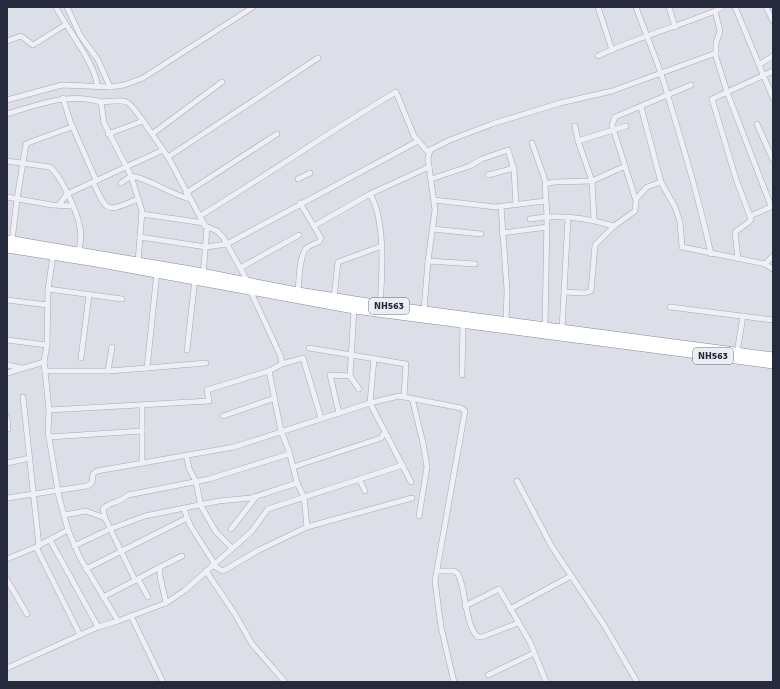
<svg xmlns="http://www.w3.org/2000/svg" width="780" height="689" font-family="Signika,sans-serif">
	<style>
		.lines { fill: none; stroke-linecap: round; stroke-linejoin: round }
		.street-casing { stroke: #a5a9b4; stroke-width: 6 }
		.highway-casing { stroke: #838a9d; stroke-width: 10 }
		.street { stroke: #eff0f5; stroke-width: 5 }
		.highway { stroke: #fff; stroke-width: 9 }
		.labels { text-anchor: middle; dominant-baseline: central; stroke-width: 3; stroke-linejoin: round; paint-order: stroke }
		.shield { fill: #ebeef4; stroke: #606674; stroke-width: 1 }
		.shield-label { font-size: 10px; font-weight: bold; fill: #252b3d }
	</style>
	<rect width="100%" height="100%" fill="#dcdfe7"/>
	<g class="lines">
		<defs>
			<g id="street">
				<path d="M56,7C66,28 98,67 97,87"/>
				<polyline points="67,7 80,35 98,60 110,87"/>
				<polyline points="598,7 612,50"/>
				<path d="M636,7C646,35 659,64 667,93C683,146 699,199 711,254"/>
				<polyline points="669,7 675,27"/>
				<polyline points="735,7 773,98"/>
				<polyline points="766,7 773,21"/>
				<polyline points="715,11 720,31 716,43 716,57 727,92 771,206"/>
				<polyline points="7,41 21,36 33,45 65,25"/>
				<path d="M598,56C636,38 676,27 715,11L722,7"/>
				<polyline points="760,64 773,56"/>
				<polyline points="63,98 70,121 96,180"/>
				<polyline points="7,100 62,85 110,87 124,85 143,78 253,7"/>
				<polyline points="641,107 661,182 675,207 680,222 682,247 765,264 773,269"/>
				<path d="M7,114C38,105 68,92 101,102"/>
				<polyline points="757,124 773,160"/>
				<polyline points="575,126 578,141 592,181 594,220"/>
				<polyline points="108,134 143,121 168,157 205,226 217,231 223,237 248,282"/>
				<polyline points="152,134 222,82"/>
				<polyline points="578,141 626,126"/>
				<polyline points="532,143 546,183"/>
				<polyline points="168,157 318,58"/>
				<path d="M7,161L50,167C61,176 78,213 80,228C82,236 80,244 79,252"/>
				<polyline points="625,166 612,125 615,117 691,85"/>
				<polyline points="488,175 514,168"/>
				<polyline points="298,179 310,173"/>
				<polyline points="431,179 470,166 482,159 508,150 514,170 516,205"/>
				<path d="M93,182C108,214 106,212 138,199"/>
				<path d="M121,183L131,176C151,179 169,194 190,199"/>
				<polyline points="186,193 277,134"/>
				<path d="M370,194C386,219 382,277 380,307"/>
				<polyline points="7,197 52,205 72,206"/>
				<polyline points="636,199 647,187 661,182"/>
				<polyline points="434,200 496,207 545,201"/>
				<polyline points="59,205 67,194 163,150"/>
				<polyline points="501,206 507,290 506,322"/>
				<polyline points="142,214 204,223"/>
				<path d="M200,216C266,176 330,131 396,92L414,136L428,152"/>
				<polyline points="750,216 773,206"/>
				<path d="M530,219C558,214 587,218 614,226"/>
				<polyline points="314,226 370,194 429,167"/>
				<polyline points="433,229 481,234"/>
				<polyline points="502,233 547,227"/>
				<polyline points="140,237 206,247 227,244 418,141"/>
				<polyline points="12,241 17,199 26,144 33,141 72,127"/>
				<polyline points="53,256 48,289 47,345 44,362 49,410 48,432 59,497 68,530 80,558 118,621 166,603 184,591 251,532 268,509 403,465"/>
				<polyline points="738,259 735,232 749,222 751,219 736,179 712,99 773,71"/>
				<polyline points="428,261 475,264"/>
				<path d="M138,262L142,211L131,176L104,123L101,102C129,100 126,97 143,121"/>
				<polyline points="765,264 773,256"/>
				<polyline points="240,268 299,235"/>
				<polyline points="203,276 207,227"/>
				<polyline points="48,289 122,299"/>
				<path d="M298,292C299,282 299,252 308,247C311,245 316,243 319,242L321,238L300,203"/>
				<polyline points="334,298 338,262 382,246"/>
				<polyline points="7,300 48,305"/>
				<polyline points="670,307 773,320"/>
				<polyline points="354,309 350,376 359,389"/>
				<polyline points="424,310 428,261 435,210 428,159 430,150 450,140 492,124 560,103 612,91 716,53"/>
				<polyline points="545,328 547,216 545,184 554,182 592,181 625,166 636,201 635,211 614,226 595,245 591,291 585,293 564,292"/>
				<polyline points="562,329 568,218"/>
				<polyline points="7,340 47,345"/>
				<polyline points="309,348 406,364 404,397"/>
				<polyline points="187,350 195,279"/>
				<polyline points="737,353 743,316"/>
				<polyline points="81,358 89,295"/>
				<polyline points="374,359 370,403 411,482"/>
				<polyline points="282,364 303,358 321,418"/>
				<polyline points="7,365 22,368"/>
				<polyline points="147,368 206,363"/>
				<polyline points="45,371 108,371 147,368 157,272"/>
				<polyline points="108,371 112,347"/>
				<polyline points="269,371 281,431 289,451 297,483 304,497 307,527"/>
				<polyline points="7,373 44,362"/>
				<polyline points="462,375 463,323"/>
				<polyline points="23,397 39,546"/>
				<polyline points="412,398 423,443 427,467 419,516"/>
				<polyline points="142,406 142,463"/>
				<polyline points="49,410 209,401 207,390 269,371 282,364 281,357 250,290"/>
				<polyline points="339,413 330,375 350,376"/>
				<polyline points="223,416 275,398"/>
				<polyline points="7,418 8,429"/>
				<polyline points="49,437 142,431"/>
				<polyline points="186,455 189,468 196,482 201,506 216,532 232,548"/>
				<polyline points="7,463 30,458"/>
				<polyline points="293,467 381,438 385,432"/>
				<polyline points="359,479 365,491"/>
				<polyline points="517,481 552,547 604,625 637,682"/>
				<polyline points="7,498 87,486 92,483 93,474 97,471 234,447 370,403 399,396 461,408 465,411 435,581 441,627 454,682"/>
				<polyline points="184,509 190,525 214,563"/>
				<path d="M64,515L86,511L105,518L103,509C109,502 120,503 128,495L209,479L289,454"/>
				<polyline points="105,518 135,580"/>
				<polyline points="231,529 256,497"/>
				<polyline points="50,540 98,627"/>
				<polyline points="74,546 110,529 145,516 219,501 251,498 297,483"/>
				<polyline points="36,547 80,635"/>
				<polyline points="7,559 36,547 68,530"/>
				<polyline points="212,565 223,571 259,550 307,527 412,498"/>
				<polyline points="86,569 187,518"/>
				<polyline points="206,571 235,614 252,644 285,682"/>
				<path d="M437,571H454L458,574C466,589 465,626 478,637H482L518,623"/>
				<polyline points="7,580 27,614"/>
				<polyline points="103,597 138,579"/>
				<polyline points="148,597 138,579 160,567"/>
				<polyline points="166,603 160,576 160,567 182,556"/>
				<polyline points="465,606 499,589 530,642 546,682"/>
				<polyline points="510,609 571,576"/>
				<polyline points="131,616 163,682"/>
				<polyline points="7,668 98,627 118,621"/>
				<polyline points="488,675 534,653"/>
			</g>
			<g id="highway">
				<polyline points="7,240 191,271 292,291 380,305 773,357"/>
				<polyline points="7,248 96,262 354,309 773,364"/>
			</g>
		</defs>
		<use href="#street" class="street-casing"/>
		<use href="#highway" class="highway-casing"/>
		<use href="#street" class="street"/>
		<use href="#highway" class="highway"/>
	</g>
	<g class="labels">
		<g class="shield">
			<rect x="369" y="298" width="40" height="16" rx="3"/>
			<rect x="693" y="348" width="40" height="16" rx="3"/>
		</g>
		<g class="shield-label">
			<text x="389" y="306">NH563</text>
			<text x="713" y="356">NH563</text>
		</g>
	</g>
	<rect width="780" height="689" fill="none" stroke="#252b3d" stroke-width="16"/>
</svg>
